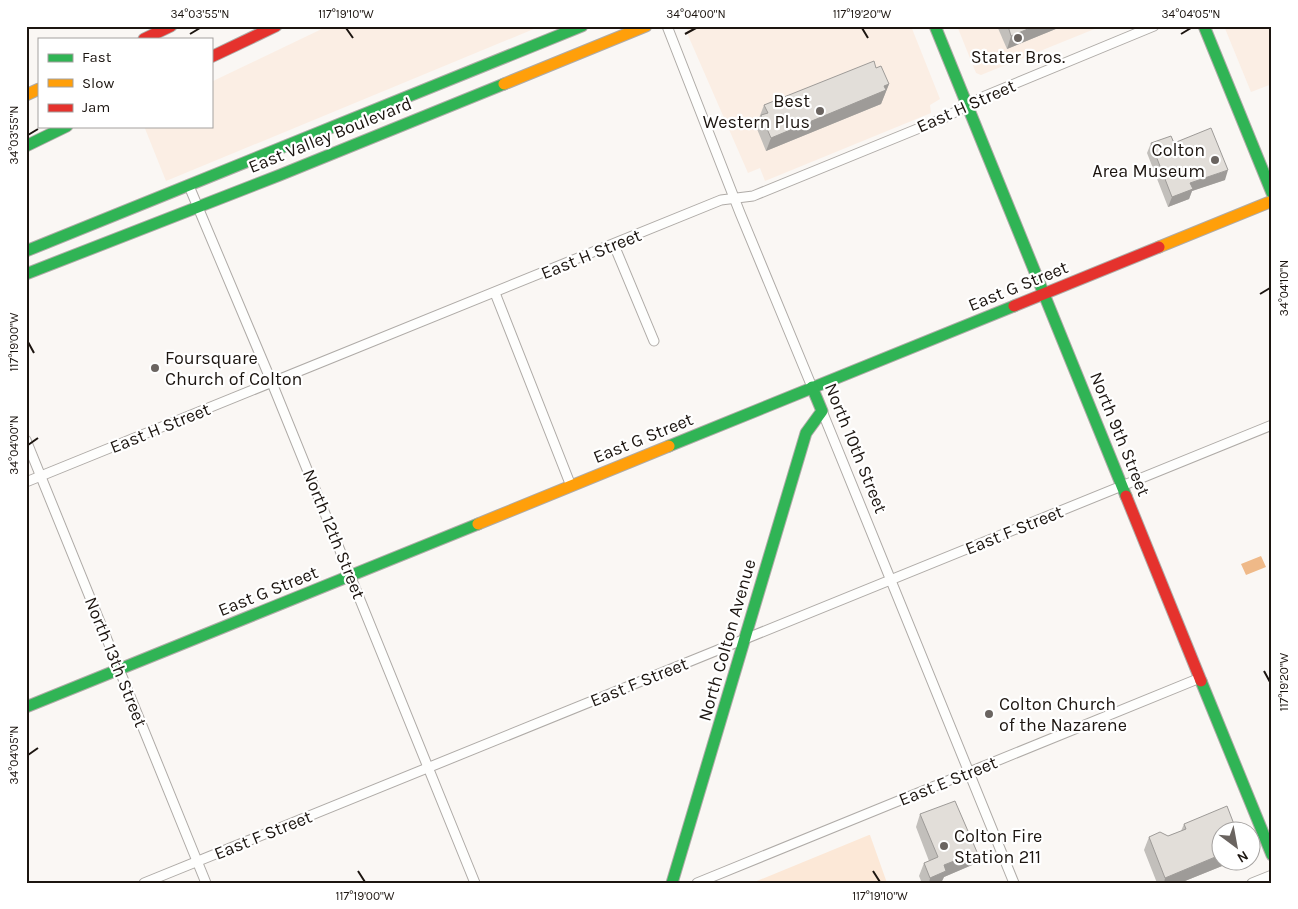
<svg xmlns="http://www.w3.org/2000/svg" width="1298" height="909" font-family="Karla,sans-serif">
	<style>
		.built { fill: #fbeee4 }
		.green { fill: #fce8d7 }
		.water { fill: #efb988 }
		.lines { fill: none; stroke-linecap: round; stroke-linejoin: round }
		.street-casing { stroke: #afaba7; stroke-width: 11 }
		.fast-casing { stroke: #afaba7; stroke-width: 13 }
		.slow-casing { stroke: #afaba7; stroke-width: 13 }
		.jam-casing { stroke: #afaba7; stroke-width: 13 }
		.street { stroke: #fefefd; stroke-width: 9 }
		.fast { stroke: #30b455; stroke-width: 11 }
		.slow { stroke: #ff9f0a; stroke-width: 11 }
		.jam { stroke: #e5322d; stroke-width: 11 }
		.wall { fill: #c2bfbb }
		.shaded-wall { fill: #9e9b98 }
		.building { fill: #e2ded9; stroke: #9e9b98 }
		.ticks { fill: none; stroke: #1c1510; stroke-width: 2 }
		.poi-dot { fill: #6a6460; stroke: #fff; stroke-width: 2 }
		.labels { text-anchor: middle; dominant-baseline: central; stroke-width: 4.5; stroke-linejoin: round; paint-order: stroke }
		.poi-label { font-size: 18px; fill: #1c1510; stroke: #fff; text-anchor: start }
		.street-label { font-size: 18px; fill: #1c1510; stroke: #fff }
		.neatline { fill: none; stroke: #1c1510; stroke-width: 2 }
		.ticks-label { font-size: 12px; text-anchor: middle; fill: #1c1510 }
	</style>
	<rect width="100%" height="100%" fill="#faf7f4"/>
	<g class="built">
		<polygon points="328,26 541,26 166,181 144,126 211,126 211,82"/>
		<polygon points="688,26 911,26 940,99 930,105 931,113 765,181 760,168 748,173 687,33"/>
		<polygon points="957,26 1102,26 981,75 976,73"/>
		<polygon points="1224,26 1272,26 1272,84 1251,92"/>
	</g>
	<polygon class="green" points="870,835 887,883 752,883 869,835"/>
	<polygon class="water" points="1261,556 1266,567 1246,575 1241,564"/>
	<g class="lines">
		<defs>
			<g id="street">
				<polyline points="667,26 740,213 812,387"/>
				<polyline points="189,186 272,383 475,883"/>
				<polyline points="614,245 654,341"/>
				<polyline points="495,293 571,486"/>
				<polyline points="822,411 1014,883"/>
				<polyline points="26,440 206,883"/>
				<polyline points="26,482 721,200 753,196 944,118 985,96 1154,26"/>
				<polyline points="144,883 1272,425"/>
				<polyline points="697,883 1200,678"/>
				<polyline points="1252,883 1272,875"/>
			</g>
			<g id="fast">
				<polyline points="935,26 1126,496"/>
				<polyline points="1204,26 1272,193"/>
				<polyline points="26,146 67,126"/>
				<polyline points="26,251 582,26"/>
				<polyline points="26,274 280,175 504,84"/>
				<polyline points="669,446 1014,306"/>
				<polyline points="1201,681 1272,855"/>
				<polyline points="26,707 478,524"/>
				<polyline points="672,883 806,433 822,411 812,387"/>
			</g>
			<g id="slow">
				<polyline points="504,84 646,26"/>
				<polyline points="26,95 39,89"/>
				<polyline points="1159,247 1272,201"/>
				<polyline points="478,524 669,446"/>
			</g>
			<g id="jam">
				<polyline points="144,39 171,26"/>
				<polyline points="211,57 276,26"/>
				<polyline points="1014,306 1159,247"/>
				<polyline points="1126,496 1201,681"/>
			</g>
		</defs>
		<use href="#street" class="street-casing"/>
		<use href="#fast" class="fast-casing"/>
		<use href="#slow" class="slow-casing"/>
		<use href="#jam" class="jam-casing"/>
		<use href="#street" class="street"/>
		<use href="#fast" class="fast"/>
		<use href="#slow" class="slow"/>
		<use href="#jam" class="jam"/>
	</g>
	<g class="wall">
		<polygon points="997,26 1063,26 1007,49"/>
		<polygon points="876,68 889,84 881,104 766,151 757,129 760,120 759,118 764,105"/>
		<polygon points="1151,143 1174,143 1225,180 1192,191 1189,199 1168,207 1147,153"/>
		<polygon points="920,814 977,852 972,865 944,877 941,883 922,883 919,876 924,863 929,861 916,827"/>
		<polygon points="1184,824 1232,862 1180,883 1157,883 1144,850 1149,837 1168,836 1181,831"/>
	</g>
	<g class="shaded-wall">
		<polygon points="1035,26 1063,26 1007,49 1011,36"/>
		<polygon points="889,84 881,104 766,151 771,138"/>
		<polygon points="1228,170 1225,180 1192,191 1189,199 1168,207 1172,197 1190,183"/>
		<polygon points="977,852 972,865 944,877 941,883 929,883 930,878 944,865"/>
		<polygon points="1220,855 1220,862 1232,862 1180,883 1164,883 1165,878"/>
	</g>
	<g class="building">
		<polygon points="1008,26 1035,26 1011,36"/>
		<polygon points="874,61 876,68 881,66 889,84 884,86 886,90 771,138 761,115 768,113 764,105"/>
		<polygon points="1211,128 1228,170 1190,183 1193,189 1172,197 1151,143 1171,136 1174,143"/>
		<polygon points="955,801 977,852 944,865 946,871 930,878 924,863 938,857 920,814"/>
		<polygon points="1227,806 1237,832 1220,832 1220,855 1165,878 1149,837 1160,832 1168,836 1186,829 1184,824"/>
	</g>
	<path class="ticks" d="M346,28L353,38M862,28L868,38M190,34L200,28M685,34L696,28M1181,34L1191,28M28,135L38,129M1260,294L1270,288M28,342L34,353M28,445L38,438M1264,671L1270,682M28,755L38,748M358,871L365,882M873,871L880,882"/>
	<g class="poi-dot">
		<circle cx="1018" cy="38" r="5"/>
		<circle cx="820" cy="111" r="5"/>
		<circle cx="1215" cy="160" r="5"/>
		<circle cx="155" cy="368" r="5"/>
		<circle cx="989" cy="714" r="5"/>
		<circle cx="944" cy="846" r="5"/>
	</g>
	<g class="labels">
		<g class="poi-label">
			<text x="1018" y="57" text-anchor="middle">Stater Bros.</text>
			<text x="810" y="101" text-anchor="end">Best<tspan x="810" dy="21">Western Plus</tspan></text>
			<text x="1205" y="150" text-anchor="end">Colton<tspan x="1205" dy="21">Area Museum</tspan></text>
			<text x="165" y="358">Foursquare<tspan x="165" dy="21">Church of Colton</tspan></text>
			<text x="999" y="704">Colton Church<tspan x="999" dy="21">of the Nazarene</tspan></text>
			<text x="954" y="836">Colton Fire<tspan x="954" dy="21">Station 211</tspan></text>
		</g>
		<g class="street-label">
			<text transform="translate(966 106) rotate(-24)">East H Street</text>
			<text transform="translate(330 135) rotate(-22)">East Valley Boulevard</text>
			<text transform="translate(591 254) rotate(-22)">East H Street</text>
			<text transform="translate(1018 286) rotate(-22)">East G Street</text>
			<text transform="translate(160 428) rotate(-22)">East H Street</text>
			<text transform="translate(1120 434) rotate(68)">North 9th Street</text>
			<text transform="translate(643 438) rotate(-22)">East G Street</text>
			<text transform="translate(856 448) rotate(68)">North 10th Street</text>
			<text transform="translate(1014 530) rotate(-22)">East F Street</text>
			<text transform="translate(334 534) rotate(68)">North 12th Street</text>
			<text transform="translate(268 591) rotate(-22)">East G Street</text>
			<text transform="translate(727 640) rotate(-74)">North Colton Avenue</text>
			<text transform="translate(116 662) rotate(68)">North 13th Street</text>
			<text transform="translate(639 682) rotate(-22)">East F Street</text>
			<text transform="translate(948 781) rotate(-22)">East E Street</text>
			<text transform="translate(263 835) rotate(-22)">East F Street</text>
		</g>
	</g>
	<rect width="1298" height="909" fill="none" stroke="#ffffff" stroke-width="55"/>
	<rect x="38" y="38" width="175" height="90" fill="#ffffff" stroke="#a4a19f"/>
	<rect x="48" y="54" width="25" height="8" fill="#30b455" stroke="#a4a19f"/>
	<text x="82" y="62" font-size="15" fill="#1c1510">Fast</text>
	<rect x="48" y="79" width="25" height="8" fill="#ff9f0a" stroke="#a4a19f"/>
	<text x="82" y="88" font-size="15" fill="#1c1510">Slow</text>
	<rect x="48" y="104" width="25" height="8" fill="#e5322d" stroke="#a4a19f"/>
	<text x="82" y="112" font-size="15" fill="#1c1510">Jam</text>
	<g transform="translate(1236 846) rotate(148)"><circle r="24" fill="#ffffff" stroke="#a4a19f"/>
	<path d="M0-4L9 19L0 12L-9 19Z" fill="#6a6460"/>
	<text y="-8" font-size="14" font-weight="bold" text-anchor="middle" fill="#1c1510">N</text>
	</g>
	<rect x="28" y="28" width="1242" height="854" class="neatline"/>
	<g class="ticks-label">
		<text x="200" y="18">34°03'55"N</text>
		<text x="346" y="18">117°19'10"W</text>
		<text x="696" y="18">34°04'00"N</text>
		<text x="862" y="18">117°19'20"W</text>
		<text x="1191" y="18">34°04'05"N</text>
		<text transform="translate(14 135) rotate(-90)" y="4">34°03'55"N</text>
		<text transform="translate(1284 288) rotate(-90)" y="4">34°04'10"N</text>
		<text transform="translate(14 342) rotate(-90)" y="4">117°19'00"W</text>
		<text transform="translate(14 445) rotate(-90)" y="4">34°04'00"N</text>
		<text transform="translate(1284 682) rotate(-90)" y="4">117°19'20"W</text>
		<text transform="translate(14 755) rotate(-90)" y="4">34°04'05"N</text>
		<text x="365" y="900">117°19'00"W</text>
		<text x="880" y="900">117°19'10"W</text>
	</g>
</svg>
